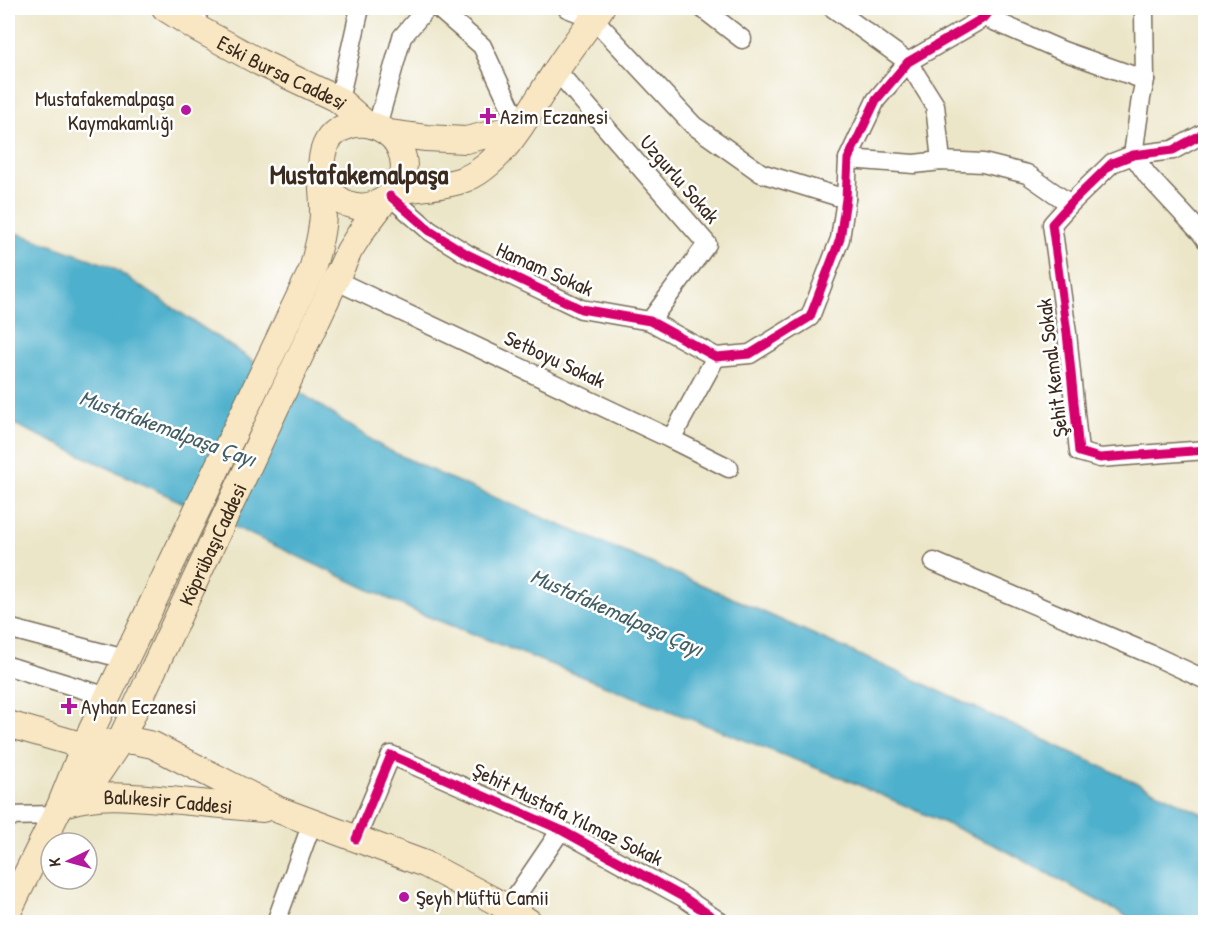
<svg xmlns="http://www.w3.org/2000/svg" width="1213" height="930" font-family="'Patrick Hand',sans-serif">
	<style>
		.water { fill: #4db0cc; stroke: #446d75; stroke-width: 1.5 }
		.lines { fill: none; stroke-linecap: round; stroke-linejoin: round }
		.street-casing { stroke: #796c5a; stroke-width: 21 }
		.secondary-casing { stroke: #796c5a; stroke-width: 28 }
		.street { stroke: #fff; stroke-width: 18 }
		.secondary { stroke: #f9e7c3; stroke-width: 26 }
		.cycleway-casing { stroke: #fff; stroke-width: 13 }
		.cycleway { stroke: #d6006c; stroke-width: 9 }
		.poi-dot { fill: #b5179e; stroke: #fff; stroke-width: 2 }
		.labels { text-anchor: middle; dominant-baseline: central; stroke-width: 5; stroke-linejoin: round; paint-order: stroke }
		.street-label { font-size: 21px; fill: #3b2a1e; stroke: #fff }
		.poi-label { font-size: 21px; fill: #3b2a1e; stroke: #fff; text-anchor: start }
		.water-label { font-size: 22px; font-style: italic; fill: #426064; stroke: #fff }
		.district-label { font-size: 27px; font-weight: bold; fill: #3b2a1e; stroke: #fff }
	</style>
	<rect width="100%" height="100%" fill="#fff"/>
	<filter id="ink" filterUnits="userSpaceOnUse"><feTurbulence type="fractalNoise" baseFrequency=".0167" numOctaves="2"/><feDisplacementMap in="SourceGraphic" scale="12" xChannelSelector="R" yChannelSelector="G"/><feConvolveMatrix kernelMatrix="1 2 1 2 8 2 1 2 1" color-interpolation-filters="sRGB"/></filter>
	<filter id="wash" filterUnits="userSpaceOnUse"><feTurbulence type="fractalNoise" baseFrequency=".008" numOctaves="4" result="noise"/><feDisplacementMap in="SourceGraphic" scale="24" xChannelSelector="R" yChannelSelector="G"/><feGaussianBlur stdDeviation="1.35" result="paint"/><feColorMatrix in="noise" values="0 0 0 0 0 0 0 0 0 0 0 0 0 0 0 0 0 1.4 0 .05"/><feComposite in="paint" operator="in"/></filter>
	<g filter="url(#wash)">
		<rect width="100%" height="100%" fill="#ece6c9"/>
		<polygon class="water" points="8,230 110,266 384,448 444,476 705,586 920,682 1199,812 1205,817 1205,922 1137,922 1001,848 852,782 419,613 8,421"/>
	</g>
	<g filter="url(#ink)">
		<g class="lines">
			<defs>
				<g id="street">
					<polyline points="438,8 482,46 520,127"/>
					<polyline points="567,8 593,18 693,125 761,173 846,199"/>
					<polyline points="702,8 742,39"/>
					<polyline points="833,8 908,62 935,105 941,161"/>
					<polyline points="1142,8 1144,12 1145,80 1141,98 1133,155 1148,176 1201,233 1206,240"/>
					<polyline points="985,17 1063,51 1145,80"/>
					<polyline points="195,27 199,8"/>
					<polyline points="556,70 707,244 650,321"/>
					<polyline points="339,100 360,8"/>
					<polyline points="377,126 402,37 427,8"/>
					<polyline points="1206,132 1173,150 1133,155 1112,163 1070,204 1052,224 1067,333 1079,452 1100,458 1206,450"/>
					<polyline points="848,159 914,164 941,161 983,163 1027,174 1070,204"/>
					<polyline points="390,196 430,231 467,254 581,309 650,321 716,357 750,354 810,317 840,239 846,199 848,159 876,100 908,62 985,17 992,8"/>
					<polyline points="335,280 671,439 716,357"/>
					<polyline points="671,439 729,468"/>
					<polyline points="934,562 1150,654 1206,680"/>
					<polyline points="8,628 125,659"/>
					<polyline points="8,666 108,697"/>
					<polyline points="8,816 56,815"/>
					<polyline points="356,839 391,755 561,830 683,897 720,922"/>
					<polyline points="508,908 561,830"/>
					<polyline points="276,922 312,823"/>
				</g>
				<g id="secondary">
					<path id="s1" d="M165,8L195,27L259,62L339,100L365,123"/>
					<polyline points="388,133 426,138 466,140 520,127"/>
					<path d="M395,191C417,188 441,187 462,180C504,166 532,106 556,71C570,49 586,29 601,8"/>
					<polyline points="8,724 84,746 120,741 134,741 153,745 279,810 425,864 508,908 529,922"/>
					<path id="s2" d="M67,803C101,792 135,797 170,800C201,803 232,806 263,809"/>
					<path id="s3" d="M62,804L97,775L120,741L349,251L363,229L385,200"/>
					<path d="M8,912L60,806L84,746L312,270C317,251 323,231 323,212C324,181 309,136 351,125C363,122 376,125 386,132C392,136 397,142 400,149C418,188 369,224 336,197C328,191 325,183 321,174"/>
				</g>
			</defs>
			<use href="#street" class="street-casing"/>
			<use href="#secondary" class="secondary-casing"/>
			<use href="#street" class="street"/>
			<use href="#secondary" class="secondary"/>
			<defs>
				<g id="cycleway">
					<polyline points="1206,132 1173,150 1133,155 1112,163 1070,204 1052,224 1067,333 1079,452 1100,458 1206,450"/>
					<polyline points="390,196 430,231 467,254 581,309 650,321 716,357 750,354 810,317 840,239 846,199 848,159 876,100 908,62 985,17 992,8"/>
					<polyline points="356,839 391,755 561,830 683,897 720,922"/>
				</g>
			</defs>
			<use href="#cycleway" class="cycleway-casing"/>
			<use href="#cycleway" class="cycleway"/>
		</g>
	</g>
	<g class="poi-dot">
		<circle cx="186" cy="110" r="6"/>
		<path d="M485 107h6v6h6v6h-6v6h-6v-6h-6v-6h6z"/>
		<path d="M66 697h6v6h6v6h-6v6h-6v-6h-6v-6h6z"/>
		<circle cx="404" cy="897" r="6"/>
	</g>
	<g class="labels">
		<g class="street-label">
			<text stroke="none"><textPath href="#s1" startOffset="134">Eski Bursa Caddesi</textPath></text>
			<text transform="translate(680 179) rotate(49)">Uzgurlu Sokak</text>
			<text transform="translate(545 269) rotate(24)">Hamam Sokak</text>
			<text transform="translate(555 359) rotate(25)">Setboyu Sokak</text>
			<text transform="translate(1052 368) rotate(-97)">Şehit Kemal Sokak</text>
			<text stroke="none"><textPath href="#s3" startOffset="304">KöprübaşıCaddesi</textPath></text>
			<text stroke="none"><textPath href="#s2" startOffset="102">Balıkesir Caddesi</textPath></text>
			<text transform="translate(568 814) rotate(26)">Şehit Mustafa Yılmaz Sokak</text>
		</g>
		<g class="poi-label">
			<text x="174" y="98" text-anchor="end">Mustafakemalpaşa<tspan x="174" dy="24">Kaymakamlığı</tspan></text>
			<text x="500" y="116">Azim Eczanesi</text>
			<text x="81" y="706">Ayhan Eczanesi</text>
			<text x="416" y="897">Şeyh Müftü Camii</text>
		</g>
		<g class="water-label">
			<text transform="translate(168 428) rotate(20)">Mustafakemalpaşa Çayı</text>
			<text transform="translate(617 612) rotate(24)">Mustafakemalpaşa Çayı</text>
		</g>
		<g class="district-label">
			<text x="359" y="174">Mustafakemalpaşa</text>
		</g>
	</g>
	<rect width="1213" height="930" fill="none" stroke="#fff" stroke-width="30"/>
	<g transform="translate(69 861) rotate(265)"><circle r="28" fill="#ffffff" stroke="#b1aaa5" stroke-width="1.5"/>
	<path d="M0-4.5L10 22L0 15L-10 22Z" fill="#b5179e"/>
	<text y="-9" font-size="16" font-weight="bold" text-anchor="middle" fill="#3b2a1e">K</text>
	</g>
</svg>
